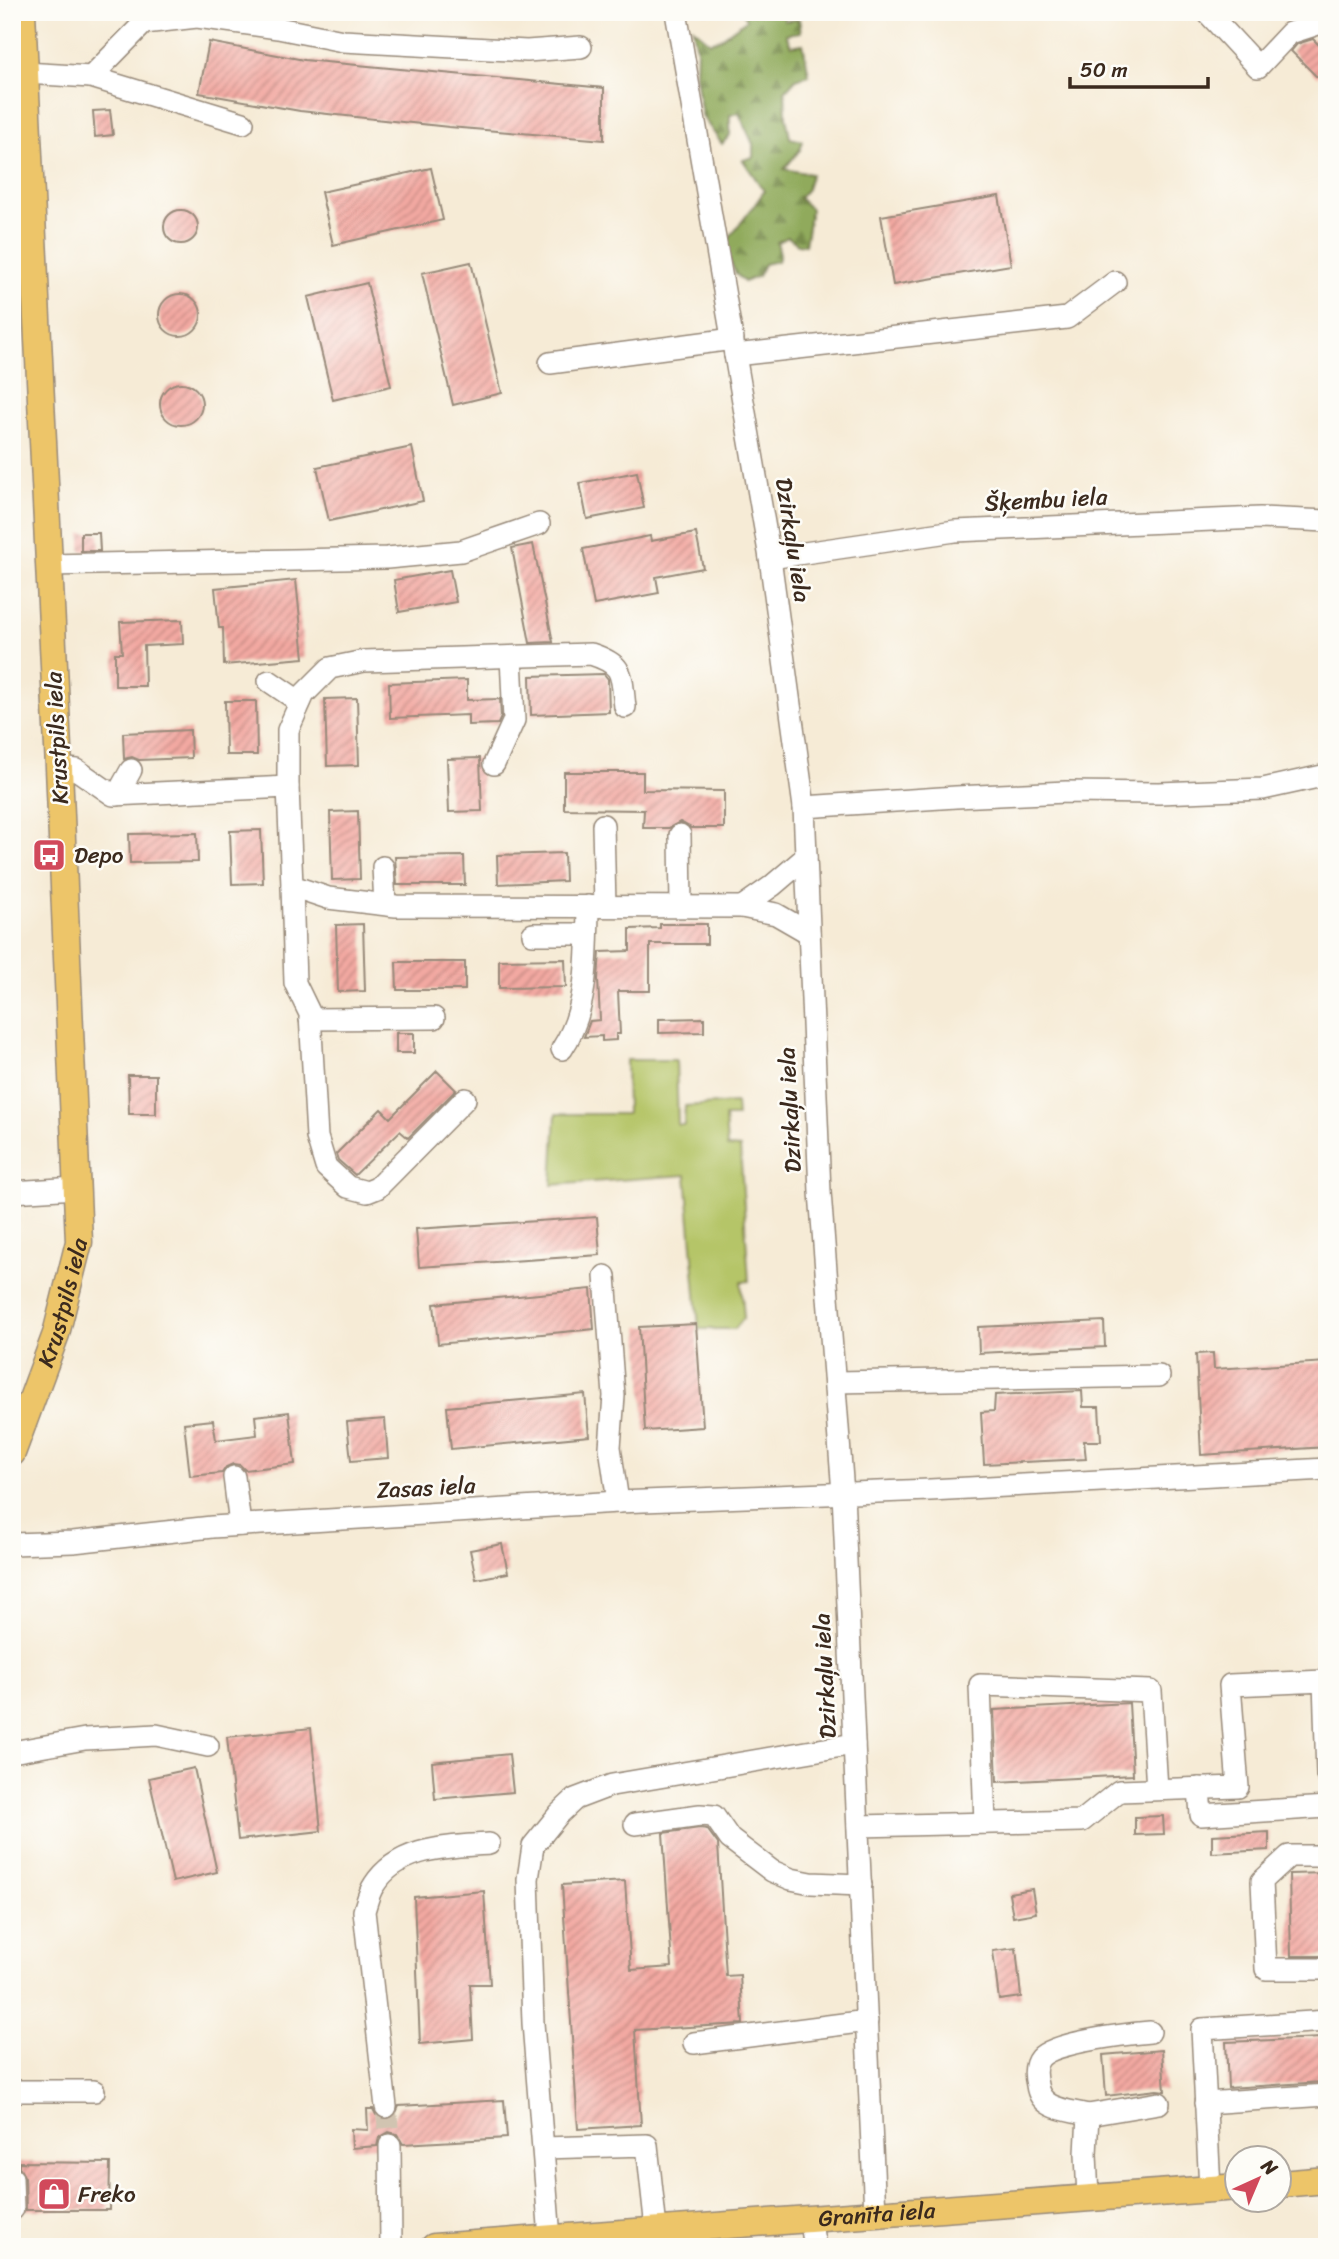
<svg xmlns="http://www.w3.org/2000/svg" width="1339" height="2259" font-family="Sriracha,sans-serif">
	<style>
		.green { fill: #b5c568; stroke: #787843; stroke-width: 2 }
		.forest { fill: url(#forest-firs); stroke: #666a3d; stroke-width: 2 }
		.building { fill: url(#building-hatch) }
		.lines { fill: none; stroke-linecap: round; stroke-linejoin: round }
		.minor-tunnel { stroke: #d1c4b1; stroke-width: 21; stroke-dasharray: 21 10; stroke-linecap: butt }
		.minor-casing { stroke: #988a7a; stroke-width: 24 }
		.major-casing { stroke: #988a7a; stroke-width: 29 }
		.minor { stroke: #fff; stroke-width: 21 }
		.major { stroke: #edc569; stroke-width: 26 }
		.labels { text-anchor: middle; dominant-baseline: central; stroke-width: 5; stroke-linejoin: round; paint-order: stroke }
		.street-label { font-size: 23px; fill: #3b2a1e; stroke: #fdfcf7 }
		.poi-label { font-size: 23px; fill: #3b2a1e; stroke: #fdfcf7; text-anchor: start }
	</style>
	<defs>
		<pattern id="forest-firs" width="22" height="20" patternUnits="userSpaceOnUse" patternTransform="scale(1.75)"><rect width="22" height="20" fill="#90aa5c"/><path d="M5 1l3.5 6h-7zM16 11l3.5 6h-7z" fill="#778b4b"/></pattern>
		<pattern id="building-hatch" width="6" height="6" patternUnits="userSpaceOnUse" patternTransform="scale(1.75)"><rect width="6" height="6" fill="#f3a9a2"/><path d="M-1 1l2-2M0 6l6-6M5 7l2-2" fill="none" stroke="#c68a83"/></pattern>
	</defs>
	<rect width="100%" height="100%" fill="#fdfcf7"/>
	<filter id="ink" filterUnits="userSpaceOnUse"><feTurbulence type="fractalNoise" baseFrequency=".0143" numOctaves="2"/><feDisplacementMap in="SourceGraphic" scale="14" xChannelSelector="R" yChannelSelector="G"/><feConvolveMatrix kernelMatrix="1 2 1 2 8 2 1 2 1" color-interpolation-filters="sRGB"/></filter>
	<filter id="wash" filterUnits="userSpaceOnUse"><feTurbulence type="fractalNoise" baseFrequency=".00686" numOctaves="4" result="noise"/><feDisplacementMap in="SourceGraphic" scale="28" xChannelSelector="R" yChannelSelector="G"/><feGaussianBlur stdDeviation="1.57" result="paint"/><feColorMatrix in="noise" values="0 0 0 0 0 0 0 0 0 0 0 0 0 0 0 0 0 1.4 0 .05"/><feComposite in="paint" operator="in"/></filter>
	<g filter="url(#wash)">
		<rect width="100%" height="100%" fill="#f6ebd6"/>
		<polygon class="green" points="626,1060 676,1060 678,1125 684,1125 685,1106 736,1103 737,1117 725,1117 727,1147 740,1148 749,1281 741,1282 744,1318 735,1329 699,1329 686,1175 552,1185 556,1114 627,1114"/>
		<path class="forest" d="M743,12H784V21L799,19L801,32L786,34L791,46L803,44L809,75L796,79L785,91L786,117L790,138L803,141L800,150L784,169L811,174L807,189L799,198L811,209L805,245L798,244L788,237L777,242L780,254L778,261L764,264L758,276L744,282L736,274L723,247C736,227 752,211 764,191L743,160L753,157V144L739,113L730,115V135L722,144L702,116L696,76L697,50L693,28L710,42L720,39L746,20Z"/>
		<g id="blocks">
			<g class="building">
				<polygon points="1313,39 1327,53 1327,67 1317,77 1291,51 1297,44"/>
				<polygon points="209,42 304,60 604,88 604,140 449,127 300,111 199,93"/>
				<polygon points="110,110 113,135 95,137 93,111"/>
				<polygon points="431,168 443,220 333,245 321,192"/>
				<polygon points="999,196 1011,265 893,285 881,216"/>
				<circle cx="181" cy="227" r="17"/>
				<polygon points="471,262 502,393 453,405 422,273"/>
				<polygon points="367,283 391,386 333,400 308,297"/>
				<circle cx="180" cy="315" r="21"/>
				<circle cx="181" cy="404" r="21"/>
				<polygon points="412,447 423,501 329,521 317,467"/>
				<polygon points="637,472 644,508 587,519 580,483"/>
				<polygon points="81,533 99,533 100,551 81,551"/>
				<polygon points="696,533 703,568 656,577 659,593 594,605 583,549 650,536 651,541"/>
				<polygon points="533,544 553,642 530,643 512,548"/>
				<polygon points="450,570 456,602 399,612 394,580"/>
				<polygon points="296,580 304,658 224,665 223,628 219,628 215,588"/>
				<polygon points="182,620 183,644 144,646 145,686 115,686 115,653 122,653 120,622"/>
				<polygon points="604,674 608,679 609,712 531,715 530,676"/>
				<polygon points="467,680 467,700 500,699 501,717 498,724 468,725 468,715 390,718 389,683"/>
				<polygon points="357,698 359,765 327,766 325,699"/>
				<polygon points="225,701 256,701 257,755 226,755"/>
				<polygon points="190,730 191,758 139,760 132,757 124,759 123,733"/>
				<polygon points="480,758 482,811 449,812 447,759"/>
				<polygon points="564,772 643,772 643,790 724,791 724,828 691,828 680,822 669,828 643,828 644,810 564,809"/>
				<polygon points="358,811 360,879 332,880 330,812"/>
				<polygon points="261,830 263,883 232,884 230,831"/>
				<polygon points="197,833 198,862 130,863 129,834"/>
				<polygon points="564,853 565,881 498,884 497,855"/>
				<polygon points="464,856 465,885 397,885 395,857"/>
				<polygon points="363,924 365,991 338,992 336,925"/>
				<polygon points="660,924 707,924 707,944 650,944 650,991 618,991 620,1034 616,1034 616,1040 602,1041 602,1036 584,1037 590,1021 600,1020 598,979 600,952 630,951 630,929 660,928"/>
				<polygon points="565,959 566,987 499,988 499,960"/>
				<polygon points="396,962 465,962 465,990 397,990"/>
				<polygon points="704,1018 704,1032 659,1033 659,1019"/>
				<rect x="396" y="1033" width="18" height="20"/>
				<polygon points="437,1071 456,1090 408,1138 400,1131 355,1175 338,1160 336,1154 381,1109 390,1118"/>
				<polygon points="128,1075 156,1075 156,1114 129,1114"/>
				<polygon points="597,1217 600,1255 419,1267 416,1229"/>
				<polygon points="591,1289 594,1329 438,1344 434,1304"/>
				<polygon points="1104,1321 1105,1347 979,1353 978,1327"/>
				<polygon points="696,1324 703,1427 645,1431 639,1327"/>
				<polygon points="1213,1353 1214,1369 1327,1362 1327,1447 1201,1455 1196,1354"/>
				<polygon points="1082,1391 1083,1407 1099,1407 1101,1441 1084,1441 1086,1459 984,1464 981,1412 994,1411 995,1395"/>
				<polygon points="585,1394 589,1436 451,1449 447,1407"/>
				<polygon points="289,1412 295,1464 245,1470 240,1465 233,1464 226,1467 222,1473 190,1476 184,1423 213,1420 216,1440 257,1435 255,1416"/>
				<polygon points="385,1419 388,1458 351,1461 347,1422"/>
				<polygon points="502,1544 508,1573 476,1579 470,1550"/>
				<polygon points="1129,1703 1133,1775 997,1782 994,1710"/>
				<polygon points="311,1728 321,1831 238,1840 227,1737"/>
				<polygon points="509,1754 513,1792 435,1799 432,1762"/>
				<polygon points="194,1768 217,1872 173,1882 149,1778"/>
				<polygon points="1163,1816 1164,1834 1135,1835 1135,1817"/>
				<polygon points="700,1828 707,1829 718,1844 726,1976 740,1975 743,2024 635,2030 641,2125 578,2129 562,1885 625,1881 631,1970 672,1967 663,1833"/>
				<polygon points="1269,1832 1269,1850 1212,1853 1212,1835"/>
				<polygon points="1327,1873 1327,1956 1291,1956 1289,1874"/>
				<polygon points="1032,1889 1036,1913 1013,1917 1009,1893"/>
				<polygon points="484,1891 490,1984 470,1984 473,2039 420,2044 414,1897"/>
				<polygon points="1016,1948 1021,1997 999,2000 993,1951"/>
				<polygon points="1321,2038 1323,2082 1228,2088 1226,2042"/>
				<polygon points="1162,2050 1165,2091 1157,2090 1106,2096 1103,2055"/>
				<polygon points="504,2100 507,2138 403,2144 397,2134 389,2132 379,2138 377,2146 352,2148 351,2129 368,2130 367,2109 373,2109 376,2115 387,2120 394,2117 399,2106"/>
				<polygon points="19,2162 110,2163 109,2210 26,2210 25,2178 19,2167"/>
			</g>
		</g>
	</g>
	<g filter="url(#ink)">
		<use href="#blocks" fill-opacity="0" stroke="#988a7a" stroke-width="2"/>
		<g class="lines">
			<polyline class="minor-tunnel" points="386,2107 390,2145"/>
			<defs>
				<g id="minor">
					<polyline points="676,12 770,558 804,807 820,1192 843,1493 875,2214"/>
					<polyline points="1207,12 1258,67 1290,33 1327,21"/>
					<polyline points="25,73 91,77 243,123"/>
					<polyline points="91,77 144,23 197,17 278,28 343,41 527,51 581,47"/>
					<polyline points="735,355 1067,318 1115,282"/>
					<polyline points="550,363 733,339"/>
					<polyline points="770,558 955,531 1260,518 1327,521"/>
					<polyline points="49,565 387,558 461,551 539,524"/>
					<polyline points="269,681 300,702"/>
					<polyline points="494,764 514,720 511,657"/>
					<polyline points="59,768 77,770 113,795 288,787 292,886 328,898 396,906 742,907 776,914 809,933"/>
					<path d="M288,787V730L304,694L330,668L364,661L591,654C625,665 621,674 625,707"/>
					<polyline points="117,795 131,770"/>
					<polyline points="804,807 956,797 1066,792 1159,793 1263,789 1327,775"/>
					<polyline points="603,825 605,906"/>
					<polyline points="680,835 681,906"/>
					<polyline points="383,867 385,904"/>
					<polyline points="292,886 295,983 310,1014 317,1137 326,1167 348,1187 367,1192 377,1188 465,1099"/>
					<polyline points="742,907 772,886 806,857"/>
					<polyline points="533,934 587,934"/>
					<polyline points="310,1019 434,1018"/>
					<path d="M562,1049C589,1009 587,953 588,906"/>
					<polyline points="12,1192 76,1188"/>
					<polyline points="605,1276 614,1396 610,1447 618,1502"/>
					<polyline points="835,1382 1159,1376"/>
					<polyline points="234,1477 240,1525"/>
					<polyline points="12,1544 73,1542 212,1527 618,1502 930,1490 1327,1469"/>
					<polyline points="12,1752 85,1739 156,1735 208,1746"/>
					<polyline points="1199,1788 1201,1815 1327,1807"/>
					<polyline points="985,1823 980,1685 1151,1691 1157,1789"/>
					<polyline points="635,1824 700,1815 714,1816 730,1839 772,1871 791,1879 811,1883 861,1885"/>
					<polyline points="858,1826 1082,1821 1119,1791 1238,1787 1230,1685 1324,1681 1327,1775"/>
					<polyline points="1326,1969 1266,1969 1262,1881 1289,1856 1327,1856"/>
					<polyline points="694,2043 867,2021"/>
					<polyline points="12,2091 94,2091"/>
					<polyline points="1205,2103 1327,2095"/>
					<path d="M386,2107L364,1911C367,1902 369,1892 374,1885C399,1846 448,1847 489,1844"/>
					<polyline points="1088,2115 1159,2103"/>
					<polyline points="390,2145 391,2247"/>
					<polyline points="543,2148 647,2145 656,2229"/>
					<polyline points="12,2178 13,2209"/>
					<polyline points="1210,2189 1202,2029 1327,2021"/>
					<path d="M1088,2198L1086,2154L1088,2115C1068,2110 1040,2110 1037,2085C1035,2077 1034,2065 1040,2058C1053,2042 1128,2034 1150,2032"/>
					<polyline points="810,2218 815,2247"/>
					<polyline points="550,2238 533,2023 528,1879 533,1846 559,1814 575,1799 612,1785 854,1744"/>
				</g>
				<g id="major">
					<path id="s1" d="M12,1453L56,1334L79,1242L59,768L22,12"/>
					<polyline points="1280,2184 1327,2180"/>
					<path id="s2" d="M434,2247L1238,2187"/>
				</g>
			</defs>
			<use href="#minor" class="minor-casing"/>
			<use href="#major" class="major-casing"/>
			<use href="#minor" class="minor"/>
			<use href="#major" class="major"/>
		</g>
	</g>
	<defs>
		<symbol id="bus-square" viewBox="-11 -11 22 22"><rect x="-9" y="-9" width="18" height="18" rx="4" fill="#d1495b" stroke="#fdfcf7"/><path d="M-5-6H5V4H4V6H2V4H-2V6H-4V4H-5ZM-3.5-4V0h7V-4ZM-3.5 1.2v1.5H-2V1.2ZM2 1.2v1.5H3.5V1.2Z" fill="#fff"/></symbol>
		<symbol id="shop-square" viewBox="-11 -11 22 22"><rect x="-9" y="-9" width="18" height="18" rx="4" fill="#d1495b" stroke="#fdfcf7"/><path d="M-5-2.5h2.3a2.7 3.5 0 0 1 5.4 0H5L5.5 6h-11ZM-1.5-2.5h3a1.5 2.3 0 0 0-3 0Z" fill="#fff"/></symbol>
	</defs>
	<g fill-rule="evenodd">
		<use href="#bus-square" x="30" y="836" width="38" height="38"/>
		<use href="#shop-square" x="35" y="2175" width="38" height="38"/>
	</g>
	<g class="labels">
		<g class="street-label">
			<text transform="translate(1046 500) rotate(-3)">Šķembu iela</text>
			<text transform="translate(793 540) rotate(81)">Dzirkaļu iela</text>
			<text transform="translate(57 738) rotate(-93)">Krustpils iela</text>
			<text transform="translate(790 1110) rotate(-93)">Dzirkaļu iela</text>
			<text stroke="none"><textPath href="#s1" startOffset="159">Krustpils iela</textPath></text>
			<text transform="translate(426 1488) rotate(-3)">Zasas iela</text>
			<text transform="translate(825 1676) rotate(-93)">Dzirkaļu iela</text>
			<text stroke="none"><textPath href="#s2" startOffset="444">Granīta iela</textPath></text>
		</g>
		<g class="poi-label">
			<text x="74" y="855">Depo</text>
			<text x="78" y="2194">Freko</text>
		</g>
	</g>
	<rect width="1339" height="2259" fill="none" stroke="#fdfcf7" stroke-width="42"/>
	<g transform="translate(1258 2179) rotate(44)"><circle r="33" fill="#fdfcf7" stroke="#afa8a0" stroke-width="2"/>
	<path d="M0-5L12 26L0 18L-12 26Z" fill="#d1495b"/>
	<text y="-10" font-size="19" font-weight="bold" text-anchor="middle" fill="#3b2a1e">N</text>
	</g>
	<path d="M1070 77v10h138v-10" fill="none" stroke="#3b2a1e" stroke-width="3.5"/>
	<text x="1080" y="77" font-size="21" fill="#3b2a1e" stroke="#fdfcf7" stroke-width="5" paint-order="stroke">50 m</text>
</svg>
